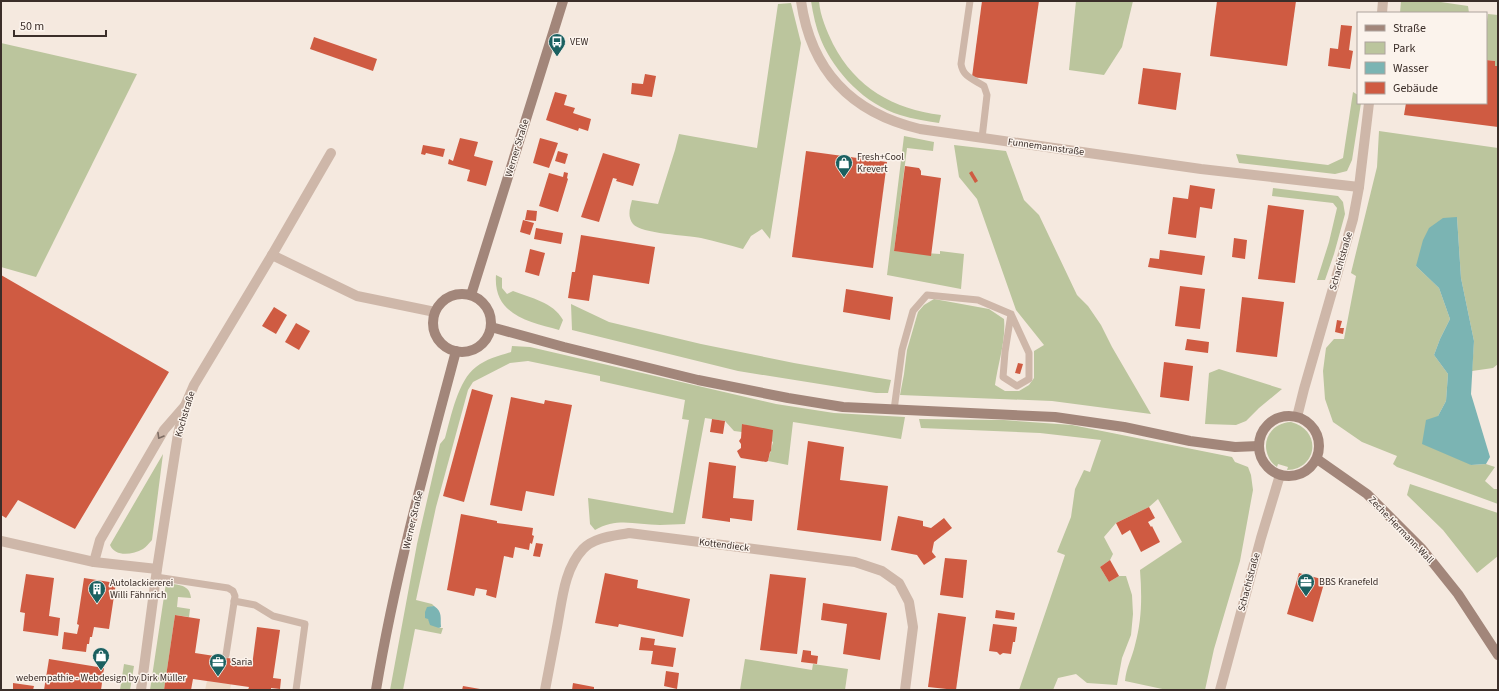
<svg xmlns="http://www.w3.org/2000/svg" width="1499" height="691" font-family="'Source Sans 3',sans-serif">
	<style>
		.green { fill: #bbc59d }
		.plaza { fill: #eed9c5 }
		.water { fill: #7bb4b3 }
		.building { fill: #cf5b42 }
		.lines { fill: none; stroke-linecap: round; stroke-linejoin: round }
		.lane { stroke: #ceb7a9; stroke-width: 7 }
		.street { stroke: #ceb7a9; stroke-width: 10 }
		.secondary { stroke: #a2867a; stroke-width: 10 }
		.oneway { stroke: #7d6c63 }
		.labels { text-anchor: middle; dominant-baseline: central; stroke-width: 3; stroke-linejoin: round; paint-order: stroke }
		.poi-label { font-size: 10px; fill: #3b2e29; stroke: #fbf3ec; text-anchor: start }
		.street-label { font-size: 10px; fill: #3b2e29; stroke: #fbf3ec }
	</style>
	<rect width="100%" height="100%" fill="#f5e9df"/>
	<g class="green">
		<path d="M811,1H819C820,16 827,31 833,44C856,88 893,109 941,115L939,123C926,121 913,119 900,115C865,104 835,73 821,40C816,28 813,14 811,1Z"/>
		<polygon points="1076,1 1133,1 1122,47 1104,75 1069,70"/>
		<polygon points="1401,1 1434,1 1468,6 1469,13 1400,13"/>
		<path d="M791,3L801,43L770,239L762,229L751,236L743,249C729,245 715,241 701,238C688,235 641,234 633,224C627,216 630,208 632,200L658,204L675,150L679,134L757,148L778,4Z"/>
		<polygon points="1488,14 1498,15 1498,66 1495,66 1495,61 1486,60 1486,29"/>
		<polygon points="1,43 137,74 36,277 1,267"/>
		<polygon points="1353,92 1358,95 1358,103 1361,103 1352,160 1347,171 1335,174 1239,163 1236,154 1328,165 1343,158"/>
		<polygon points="1379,131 1498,148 1498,364 1493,368 1472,371 1474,341 1461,278 1457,217 1416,266 1439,288 1450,319 1440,339 1434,355 1448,374 1446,401 1438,416 1471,465 1486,464 1495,467 1485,481 1494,489 1498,489 1498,504 1397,467 1393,464 1397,456 1362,442 1333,422 1325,399 1323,371 1326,348 1334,339 1344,339 1356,276 1351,273 1377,167"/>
		<polygon points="904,136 934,142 933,151 907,148 894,251 940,254 940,251 964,254 961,289 887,275"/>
		<path d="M954,145L1006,151L1024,200L1039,215L1077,295L1088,306L1101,325L1112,347L1151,414L1052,401L900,395L904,374L907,350L918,312L924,305L934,299L989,309L1004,319C1006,341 998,363 995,385L1005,391H1019L1029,385L1034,378V351L1044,345L1016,310L977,199L959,177Z"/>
		<polygon points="1273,188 1338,196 1343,202 1345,214 1334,254 1325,280 1317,280 1329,242 1337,208 1333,203 1272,196"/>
		<path d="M496,275L502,278V288L507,294L513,291C531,298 553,302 563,320L559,330C529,322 493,315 496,275Z"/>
		<polygon points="571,304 609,322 701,344 794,363 891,380 888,393 876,393 738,371 572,330"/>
		<path d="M512,346L530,347L776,404L834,413L905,417L901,439L793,422L788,465L768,461L773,442L746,425L742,424V432L734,431L725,421L705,418L685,524C677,524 668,525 660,525C636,525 618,517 595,530L590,524L588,498L673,513L689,420L682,419L685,400L600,381V376L528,361L510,363L473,382L468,390L436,507L416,600L432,604L434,606L427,608L428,619L439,628H443L441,634L415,629L403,690H390L417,544L440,444L445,438C451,417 458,380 476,367C486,359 499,356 511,352Z"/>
		<polygon points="1219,369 1282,389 1259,408 1246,421 1236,425 1205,424 1209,373"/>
		<path d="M919,419L1004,420L1072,425L1232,457L1235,462L1248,467L1251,475L1253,490L1240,561L1214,649L1205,690H1167L1125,681C1126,668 1132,658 1135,645C1142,620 1142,596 1140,570L1182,542L1158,499L1149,507L1116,523L1104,537L1113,554L1110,560L1100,567L1109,582L1119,576H1126L1132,595L1133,614L1131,635L1122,658L1117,685L1087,683L1076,674L1058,678L1053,690H1019L1065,555L1057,552L1071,517L1075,489L1084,470L1090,472L1101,440L1040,433L921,428Z"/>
		<path d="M1291,422C1323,430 1317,470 1287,470L1288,467L1278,464L1277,467C1273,464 1271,462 1269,458C1260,440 1272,423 1291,422Z"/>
		<path d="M163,454L152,540C149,543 146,547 143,549C132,555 115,557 110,545Z"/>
		<polygon points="1410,484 1498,513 1498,556 1477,573 1443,530 1407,495"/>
		<path d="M166,583C178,585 190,584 191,598L178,597L177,607L190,609L189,617L175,615L164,690H150Z"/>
		<polygon points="745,659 812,670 813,664 848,669 845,690 740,690"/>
		<polygon points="124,664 134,666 130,690 120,690"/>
	</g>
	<polygon class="plaza" points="207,681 231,684 230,690 205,690"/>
	<g class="water">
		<polygon points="1457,217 1461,278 1474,341 1471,394 1490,457 1486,464 1471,465 1422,444 1426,420 1438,416 1446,401 1448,374 1434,355 1440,339 1450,319 1439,288 1416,266 1423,240 1429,228 1443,218"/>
		<path d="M434,606C443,612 440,618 441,627L439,628L430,625L428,619L425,618V612L427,607Z"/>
	</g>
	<g class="building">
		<polygon points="982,1 1039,1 1027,84 972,77"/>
		<polygon points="1217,1 1296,1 1287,66 1210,56"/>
		<polygon points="1341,25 1352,26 1349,50 1353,51 1350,69 1328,66 1330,48 1338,49"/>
		<polygon points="314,37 377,59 373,71 310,49"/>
		<polygon points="1486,60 1495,61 1495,66 1498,66 1498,127 1404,115 1406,103 1486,103"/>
		<polygon points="1143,68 1181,73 1176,110 1138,104"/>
		<polygon points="645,74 656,76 652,97 631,94 632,83 643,84"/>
		<polygon points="555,92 567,95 564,105 575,108 573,113 591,119 588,131 579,128 578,131 546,120"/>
		<polygon points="460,138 478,142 474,156 493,161 486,186 467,181 470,170 448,164 449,159 453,161"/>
		<polygon points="540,138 558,143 549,168 533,163"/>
		<polygon points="423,145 445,149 443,157 426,153 425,155 421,154"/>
		<polygon points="558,151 568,154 565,164 555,161"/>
		<polygon points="806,151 887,162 873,268 792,257"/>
		<polygon points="603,153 640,164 633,186 616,181 617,179 613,178 599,222 581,217"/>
		<polygon points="905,166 919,168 921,171 921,175 941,178 931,256 894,251"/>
		<polygon points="972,171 978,181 975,183 969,173"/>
		<polygon points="564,172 568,173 567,178 568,179 558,212 539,206 549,173 563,177"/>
		<polygon points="1190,185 1215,189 1212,209 1200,207 1196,238 1168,234 1173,197 1188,199"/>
		<polygon points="1268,205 1304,210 1295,283 1258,279"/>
		<polygon points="527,210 537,211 536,221 525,220"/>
		<polygon points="523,220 534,223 530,235 520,232"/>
		<polygon points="536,228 563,233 561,244 534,239"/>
		<polygon points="581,235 655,247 649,284 593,275 589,301 568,298 572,272 575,272"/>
		<polygon points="1234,238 1247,240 1245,259 1232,257"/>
		<polygon points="530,249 545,253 539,276 525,272"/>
		<polygon points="1160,250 1205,256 1202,275 1148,267 1150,258 1159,259"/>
		<polygon points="1,275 169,372 75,529 18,500 6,518 1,515"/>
		<polygon points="1180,286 1205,289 1200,329 1175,326"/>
		<polygon points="846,289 893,297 890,320 843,312"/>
		<polygon points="1242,297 1284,302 1277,357 1236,352"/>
		<polygon points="274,307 287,315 276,334 262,326"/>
		<polygon points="1337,320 1342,321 1340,328 1344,328 1343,334 1335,332"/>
		<polygon points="296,323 310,331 299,350 285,342"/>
		<polygon points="1187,339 1209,342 1208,353 1185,350"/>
		<polygon points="1164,362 1193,366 1189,401 1160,397"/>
		<polygon points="1018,363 1023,364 1020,374 1015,373"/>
		<polygon points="472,389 493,395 464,502 443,496"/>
		<polygon points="511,397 544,404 545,400 572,405 554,496 526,491 522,511 490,505"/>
		<polygon points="712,419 725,421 723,434 710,432"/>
		<polygon points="742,424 773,430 771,451 770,452 768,461 766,462 741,458 740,457 737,451 741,448 741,444 739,441 741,438"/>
		<polygon points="808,441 844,447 840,480 888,486 881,541 797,530"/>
		<polygon points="709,462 736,466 733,498 754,500 752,521 730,518 730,522 702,518"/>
		<polygon points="1149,507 1155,518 1148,522 1151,527 1152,526 1160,542 1141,552 1130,530 1122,535 1116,523"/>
		<polygon points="461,514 497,521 497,523 533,528 532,535 534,536 532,544 530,543 529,550 515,547 513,558 504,556 496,598 486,595 487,590 476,588 474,596 447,590"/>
		<polygon points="898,516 923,521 923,526 931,528 944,518 952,528 934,542 932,552 936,557 924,565 917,555 891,550"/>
		<polygon points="536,543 543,544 540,557 533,556"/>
		<polygon points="945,558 967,560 963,598 940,595"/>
		<polygon points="1110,560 1119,576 1109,582 1100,567"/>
		<polygon points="605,573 638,580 637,588 690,599 683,637 619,624 618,627 595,623"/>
		<polygon points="1299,573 1325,580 1313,622 1287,614"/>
		<polygon points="26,574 54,578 49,616 60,618 58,636 23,631 25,613 20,612"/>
		<polygon points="770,574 806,578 797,654 760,650"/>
		<polygon points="84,578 116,583 109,629 94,627 92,637 90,637 89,644 87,644 86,652 62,649 64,632 77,634 79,625 77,624"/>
		<polygon points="823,603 887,613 880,660 843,654 847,624 821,620"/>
		<polygon points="996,610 1015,613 1014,620 995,618"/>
		<polygon points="938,613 966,617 956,690 928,687"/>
		<polygon points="175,615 200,619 195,653 234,659 233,664 252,666 257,627 280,630 273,678 281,679 280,689 271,688 271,690 248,690 249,687 193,679 191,690 164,690"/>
		<polygon points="993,624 1017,627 1015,642 1013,642 1011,654 1003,653 1000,655 997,652 989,651"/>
		<polygon points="641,637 655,639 654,645 676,648 673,667 651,664 653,651 639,650"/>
		<polygon points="803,650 811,651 811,655 818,656 817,664 801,662"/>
		<polygon points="49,659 104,668 101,690 44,690"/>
		<polygon points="666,671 679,673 677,689 664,686"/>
		<polygon points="13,683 34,686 33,690 13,690"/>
		<polygon points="573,683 594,687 594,690 572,690"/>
		<polygon points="463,686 480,689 480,690 462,690"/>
	</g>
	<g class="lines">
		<g class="lane">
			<path d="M970,1L961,64C963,77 973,79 984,86L987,95L982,138"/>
			<polyline points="894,410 902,350 913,311 927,295 978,300 1011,314 1029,353 1029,379 1017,386 1003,377 1005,352 1011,314"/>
			<polyline points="156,577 228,588 233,591 235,596 226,655"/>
			<polyline points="234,601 255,605 273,616 305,624 296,690"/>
		</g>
		<g class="street">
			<path d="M801,1C811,71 852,113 920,129L1201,169L1359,187"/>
			<polyline points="1382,13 1383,1"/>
			<polyline points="272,255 357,296 435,312"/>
			<polyline points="1297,417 1304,389 1353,219 1359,187 1369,103"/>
			<polyline points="1,541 94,562 157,569 141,690"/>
			<polyline points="94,562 100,540 164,430 184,407"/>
			<polyline points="157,569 178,434 185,406 194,385 272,255 331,153"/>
			<path d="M545,690C549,669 553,648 557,627C562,601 564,569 583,549C594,537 614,536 629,533L855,562L882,571L899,583L909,602L913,627L905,690"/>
			<polyline points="1220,690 1261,538 1280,475"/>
		</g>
		<g class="secondary">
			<circle cx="462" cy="323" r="29"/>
			<polyline points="471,295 563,1"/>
			<polyline points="491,327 564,347 698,380 788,398 843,407 1055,417 1124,427 1190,441 1235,447 1259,446"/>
			<circle cx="1289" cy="446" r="30"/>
			<polyline points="1317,459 1367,494 1422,549 1458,594 1498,655"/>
			<path d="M376,690C395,576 426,463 456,351"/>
		</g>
	</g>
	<defs><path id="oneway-chevron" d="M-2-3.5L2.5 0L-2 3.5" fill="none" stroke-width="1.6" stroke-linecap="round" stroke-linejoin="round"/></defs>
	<use class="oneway" href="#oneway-chevron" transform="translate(160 436) rotate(120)"/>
	<defs>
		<symbol id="bus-pin" viewBox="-11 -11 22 30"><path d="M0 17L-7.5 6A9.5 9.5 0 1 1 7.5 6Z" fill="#1b6060" stroke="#fbf3ec"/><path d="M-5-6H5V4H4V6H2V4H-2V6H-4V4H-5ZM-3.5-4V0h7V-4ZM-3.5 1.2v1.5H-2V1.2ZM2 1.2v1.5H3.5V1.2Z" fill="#fff"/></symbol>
		<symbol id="shop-pin" viewBox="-11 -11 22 30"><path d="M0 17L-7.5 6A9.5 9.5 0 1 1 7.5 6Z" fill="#1b6060" stroke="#fbf3ec"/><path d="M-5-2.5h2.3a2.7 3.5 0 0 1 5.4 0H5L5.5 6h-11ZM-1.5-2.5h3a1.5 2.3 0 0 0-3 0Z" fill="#fff"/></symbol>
		<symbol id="office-pin" viewBox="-11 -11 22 30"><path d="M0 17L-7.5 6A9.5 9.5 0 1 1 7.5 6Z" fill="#1b6060" stroke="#fbf3ec"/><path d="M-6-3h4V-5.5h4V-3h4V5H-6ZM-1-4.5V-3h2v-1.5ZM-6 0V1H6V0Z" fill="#fff"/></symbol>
		<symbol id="building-pin" viewBox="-11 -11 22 30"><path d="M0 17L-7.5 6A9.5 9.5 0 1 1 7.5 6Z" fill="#1b6060" stroke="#fbf3ec"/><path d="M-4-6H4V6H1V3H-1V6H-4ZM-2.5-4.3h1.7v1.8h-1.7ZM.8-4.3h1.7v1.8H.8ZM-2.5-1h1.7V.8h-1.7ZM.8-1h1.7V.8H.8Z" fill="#fff"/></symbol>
	</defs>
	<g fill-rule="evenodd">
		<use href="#bus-pin" x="547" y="32" width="20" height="27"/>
		<use href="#shop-pin" x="834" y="153" width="20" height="27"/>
		<use href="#office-pin" x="1296" y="572" width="20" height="27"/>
		<use href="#building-pin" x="87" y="579" width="20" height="27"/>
		<use href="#shop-pin" x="91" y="646" width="20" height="27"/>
		<use href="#office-pin" x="208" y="652" width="20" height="27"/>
	</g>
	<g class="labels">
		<g class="poi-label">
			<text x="570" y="42">VEW</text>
			<text x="857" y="157">Fresh+Cool<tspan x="857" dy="12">Krevert</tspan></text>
			<text x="1319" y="582">BBS Kranefeld</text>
			<text x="110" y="583">Autolackiererei<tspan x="110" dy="12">Willi Fähnrich</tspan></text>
			<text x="231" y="662">Saria</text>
			<text x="101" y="678" text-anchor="middle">webempathie - Webdesign by Dirk Müller</text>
		</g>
		<g class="street-label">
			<text transform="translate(1046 147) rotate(8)">Funnemannstraße</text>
			<text transform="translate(517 148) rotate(-73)">Werner Straße</text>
			<text transform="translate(1341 261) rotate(-74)">Schachtstraße</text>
			<text transform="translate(185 414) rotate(-73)">Kochstraße</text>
			<text transform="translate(413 520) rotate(-77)">Werner Straße</text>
			<text transform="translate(1401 530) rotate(46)">Zeche-Hermann-Wall</text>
			<text transform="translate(724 545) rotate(7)">Kottendieck</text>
			<text transform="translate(1249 582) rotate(-75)">Schachtstraße</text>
		</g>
	</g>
	<rect width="1499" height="691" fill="none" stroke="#3b2e29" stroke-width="4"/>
	<rect x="1357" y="12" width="130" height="92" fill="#fbf3ec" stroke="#aea49e"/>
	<rect x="1365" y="25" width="20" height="6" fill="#a2867a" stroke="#aea49e"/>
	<text x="1393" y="32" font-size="12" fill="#3b2e29">Straße</text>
	<rect x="1365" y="42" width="20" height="12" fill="#bbc59d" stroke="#aea49e"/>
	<text x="1393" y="52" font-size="12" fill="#3b2e29">Park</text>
	<rect x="1365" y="62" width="20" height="12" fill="#7bb4b3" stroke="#aea49e"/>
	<text x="1393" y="72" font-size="12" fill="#3b2e29">Wasser</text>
	<rect x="1365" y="82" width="20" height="12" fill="#cf5b42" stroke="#aea49e"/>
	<text x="1393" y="92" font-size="12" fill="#3b2e29">Gebäude</text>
	<path d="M14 30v6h92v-6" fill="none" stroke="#3b2e29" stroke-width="2"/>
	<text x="20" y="30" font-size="12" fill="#3b2e29" stroke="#fbf3ec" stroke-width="3" paint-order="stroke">50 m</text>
</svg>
